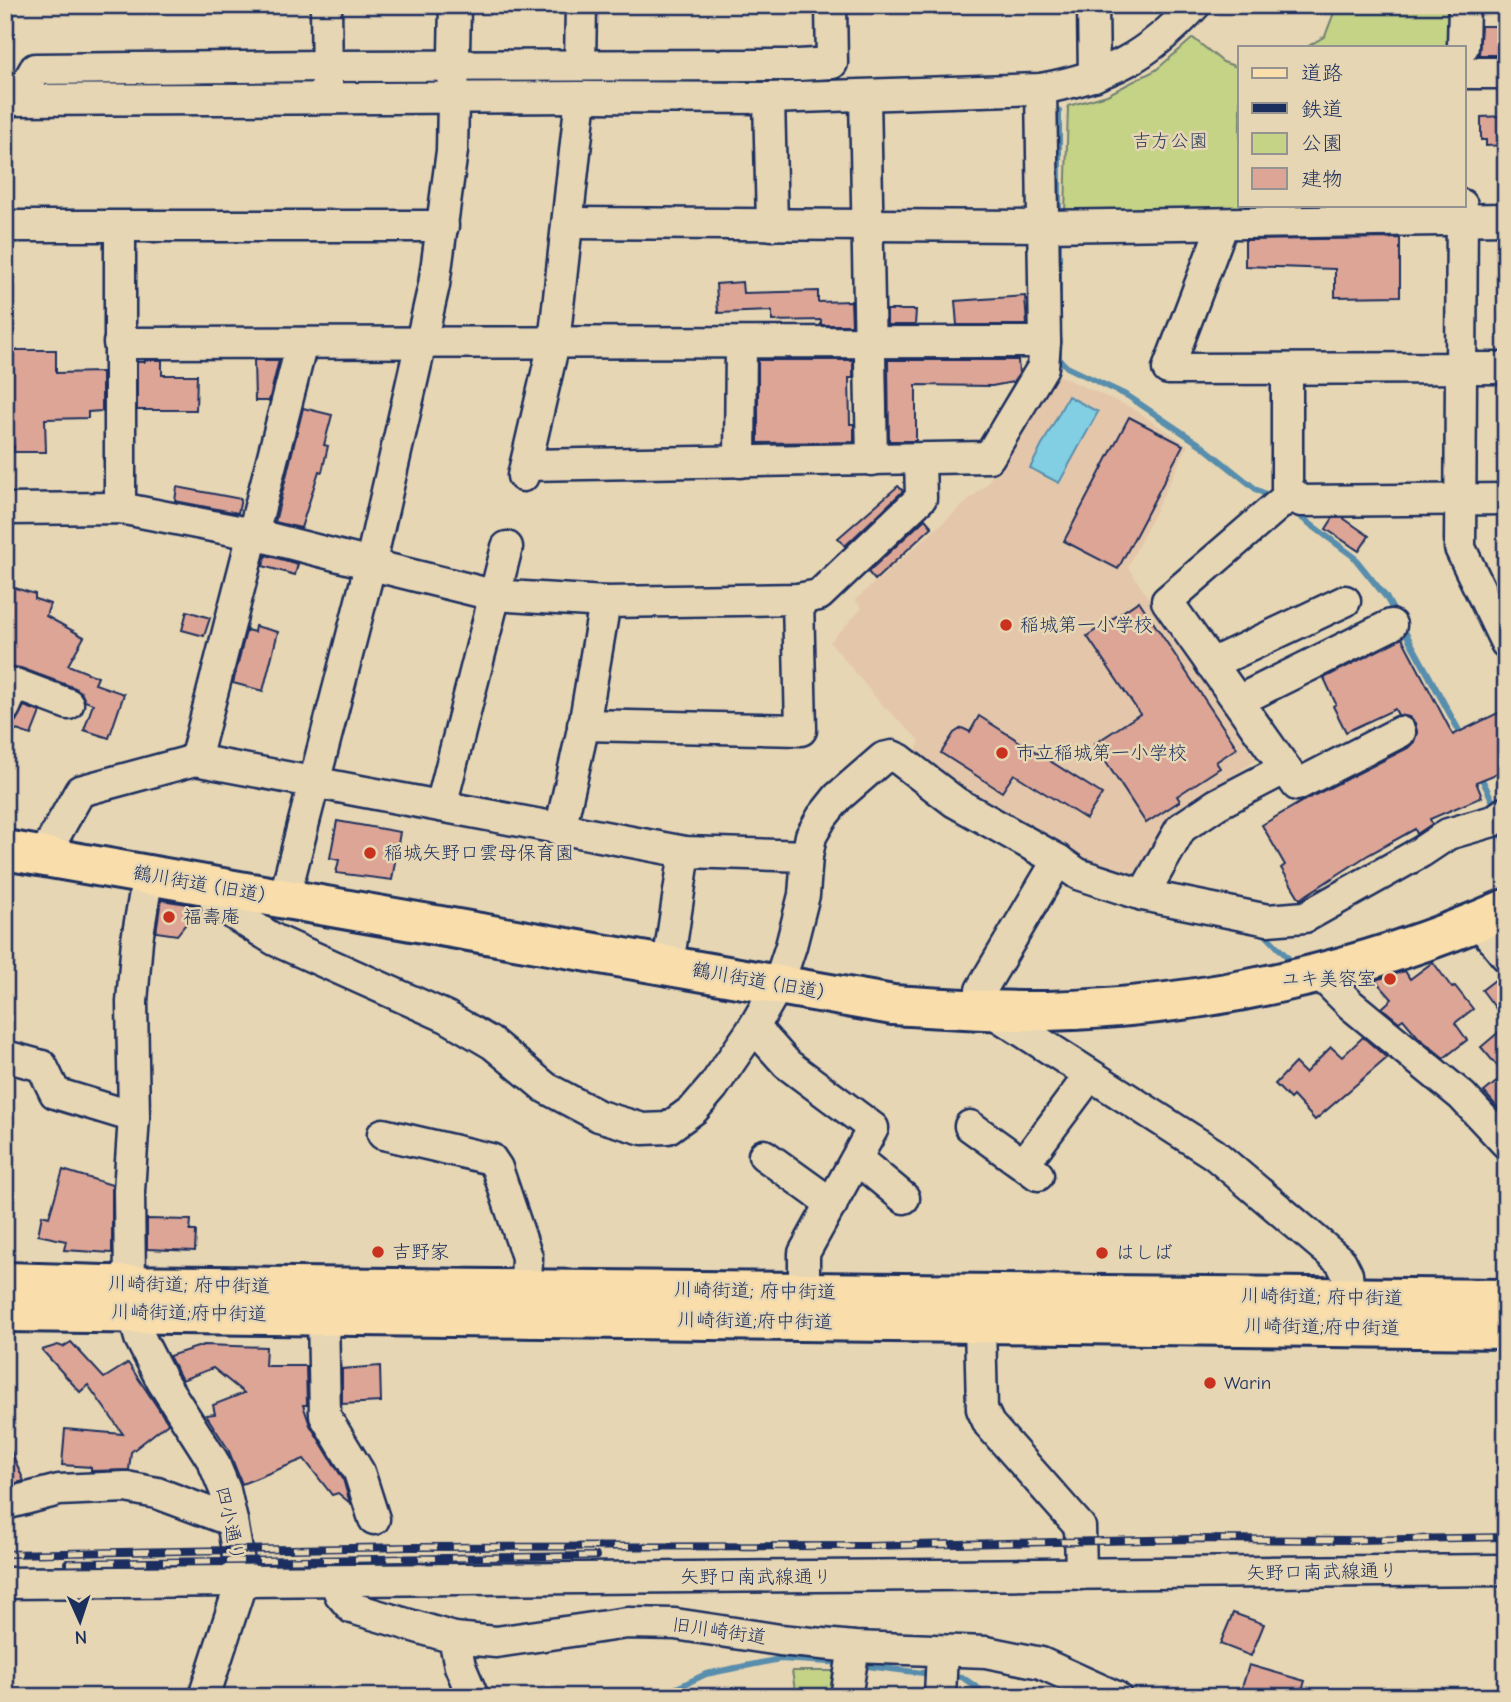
<svg xmlns="http://www.w3.org/2000/svg" width="1511" height="1702" font-family="'Comic Neue','Klee One',sans-serif">
	<style>
		.built { fill: #e4c7aa }
		.green { fill: #c5d387; stroke: #708172; stroke-width: 2 }
		.water { fill: #82cee2; stroke: #598ead; stroke-width: 2 }
		.lines { fill: none; stroke-linecap: round; stroke-linejoin: round }
		.stream { stroke: #598ead; stroke-width: 6 }
		.building { fill: #dda596; stroke: #1b2f5e; stroke-width: 2 }
		.minor-casing { stroke: #1b2f5e; stroke-width: 35 }
		.major-casing { stroke: #1b2f5e; stroke-width: 44 }
		.minor { stroke: #e7d6b3; stroke-width: 30 }
		.major { stroke: #f9deab; stroke-width: 38 }
		.rail-casing { stroke: #1b2f5e; stroke-width: 8 }
		.rail { stroke: #e7d6b3; stroke-width: 5; stroke-dasharray: 16; stroke-linecap: butt }
		.poi-dot { fill: #c8321e; stroke: #e7d6b3; stroke-width: 2.5 }
		.labels { text-anchor: middle; dominant-baseline: central; stroke-width: 5; stroke-linejoin: round; paint-order: stroke }
		.park-label { font-size: 19px; fill: #2c3f62; stroke: #e7d6b3 }
		.poi-label { font-size: 19px; fill: #1b2f5e; stroke: #e7d6b3; text-anchor: start }
		.street-label { font-size: 19px; fill: #1b2f5e; stroke: #e7d6b3 }
	</style>
	<rect width="100%" height="100%" fill="#e7d6b3"/>
	<filter id="ink" filterUnits="userSpaceOnUse"><feTurbulence type="fractalNoise" baseFrequency=".0143" numOctaves="2"/><feDisplacementMap in="SourceGraphic" scale="14" xChannelSelector="R" yChannelSelector="G"/><feConvolveMatrix kernelMatrix="1 2 1 2 8 2 1 2 1" color-interpolation-filters="sRGB"/></filter>
	<g filter="url(#ink)">
		<polygon class="built" points="1051,372 1130,407 1188,445 1128,567 1256,760 1174,817 1144,870 1126,879 1082,865 956,794 914,756 920,741 881,704 830,642 862,608 855,600 987,484"/>
		<g class="green">
			<polygon points="1337,5 1449,5 1449,47 1307,47 1325,36"/>
			<polygon points="1193,38 1223,62 1240,68 1240,205 1449,205 1449,207 1065,214 1068,106 1107,95 1156,70"/>
			<polygon points="792,1671 833,1671 830,1694 821,1697 796,1697"/>
		</g>
		<polygon class="water" points="1068,396 1098,412 1059,483 1030,468"/>
		<g class="lines">
			<g class="stream">
				<polyline points="1059,111 1059,217"/>
				<polyline points="1059,239 1059,315"/>
				<polyline points="1059,340 1059,359 1067,367 1128,396 1201,445 1257,490 1274,498"/>
				<polyline points="1294,512 1353,556 1386,597 1463,738"/>
				<polyline points="1479,773 1495,806"/>
				<polyline points="1499,829 1506,847"/>
				<polyline points="1259,928 1294,964"/>
				<polyline points="859,1665 931,1674"/>
				<polyline points="949,1676 962,1677 990,1697"/>
				<polyline points="658,1697 706,1674 780,1659 845,1663"/>
			</g>
		</g>
		<g class="building">
			<polygon points="1481,26 1506,26 1506,55 1479,55"/>
			<polygon points="1506,116 1506,145 1486,146 1486,140 1481,140 1481,117"/>
			<polygon points="1400,238 1400,296 1335,297 1335,269 1245,266 1245,240"/>
			<polygon points="742,282 743,293 818,291 818,302 851,301 852,325 821,325 821,320 772,321 772,311 718,313 716,284"/>
			<polygon points="1025,296 1027,325 957,325 955,301"/>
			<polygon points="887,310 916,310 915,325 887,325"/>
			<polygon points="9,350 56,350 56,373 102,372 102,411 88,412 88,418 45,419 46,452 14,452 14,446 11,446 9,411"/>
			<polygon points="145,360 162,360 162,375 197,375 196,410 137,410 137,362 145,362"/>
			<polygon points="254,360 279,360 269,401 255,401"/>
			<polygon points="758,360 853,360 853,378 849,378 850,424 854,424 854,442 758,443"/>
			<polygon points="888,360 1018,360 1019,374 1013,382 992,386 916,385 916,441 889,441"/>
			<polygon points="303,408 332,415 324,445 328,446 322,472 319,471 301,528 275,522"/>
			<polygon points="1129,417 1183,445 1118,569 1064,541"/>
			<polygon points="898,486 903,491 845,546 838,538"/>
			<polygon points="177,487 241,499 238,513 175,501"/>
			<polygon points="1333,518 1343,518 1369,536 1359,551 1326,529"/>
			<polygon points="925,519 932,527 875,580 868,572"/>
			<polygon points="266,555 298,564 295,575 263,566"/>
			<polygon points="5,585 35,594 35,599 50,604 46,616 84,637 68,665 98,677 95,684 124,694 109,738 84,730 93,704 85,701 81,692 75,688 21,668 13,667 5,670"/>
			<polygon points="1139,601 1237,748 1216,762 1220,768 1177,796 1180,801 1146,823 1094,744 1140,714 1087,636"/>
			<polygon points="187,611 210,618 204,636 182,630"/>
			<polygon points="255,626 278,632 263,691 233,683 245,635 247,630 254,632"/>
			<polygon points="1402,638 1453,735 1506,709 1506,770 1476,782 1482,797 1430,819 1432,824 1417,834 1415,829 1368,855 1300,899 1281,868 1285,865 1262,825 1303,801 1408,748 1414,742 1417,732 1415,723 1409,717 1398,715 1395,709 1346,732 1333,706 1336,704 1324,678"/>
			<polygon points="24,706 40,712 31,735 5,726 16,721"/>
			<polygon points="979,716 1102,794 1086,819 1014,774 1002,792 941,753 954,733 962,728 970,732"/>
			<polygon points="337,821 400,832 392,880 336,873 339,860 330,858"/>
			<polygon points="161,900 194,905 193,915 177,935 156,932"/>
			<polygon points="1433,962 1452,988 1455,986 1473,1009 1455,1023 1467,1040 1444,1058 1419,1038 1403,1019 1399,1022 1382,1008 1392,999 1375,980 1405,971 1410,979"/>
			<polygon points="1504,973 1506,973 1506,1022 1482,990"/>
			<polygon points="1506,1026 1506,1117 1484,1092 1505,1075 1481,1047"/>
			<polygon points="1363,1037 1387,1058 1315,1120 1293,1096 1290,1099 1275,1084 1295,1063 1305,1073 1331,1047 1342,1057"/>
			<polygon points="63,1170 112,1185 112,1253 64,1250 66,1241 38,1235 42,1215 49,1217"/>
			<polygon points="147,1219 191,1220 190,1231 196,1231 195,1251 147,1249"/>
			<polygon points="71,1342 104,1378 128,1363 168,1423 131,1452 129,1470 91,1471 91,1467 62,1465 65,1429 123,1434 88,1385 80,1392 42,1350 58,1345 63,1347"/>
			<polygon points="204,1345 266,1347 265,1366 306,1366 307,1405 303,1405 310,1425 343,1479 350,1503 338,1493 332,1495 304,1459 242,1484 228,1449 206,1415 215,1414 213,1405 244,1393 213,1368 182,1380 169,1356"/>
			<polygon points="380,1366 381,1402 342,1404 342,1369"/>
			<polygon points="5,1437 24,1481 5,1486"/>
			<polygon points="1233,1613 1264,1624 1251,1656 1220,1644"/>
			<polygon points="1249,1665 1305,1681 1300,1697 1239,1697"/>
		</g>
		<g class="lines">
			<defs>
				<g id="minor">
					<polyline points="326,5 327,84"/>
					<polyline points="1093,5 1094,76"/>
					<polyline points="1463,47 1464,5"/>
					<polyline points="580,65 581,5"/>
					<polyline points="1464,73 1506,73"/>
					<polyline points="865,96 872,460"/>
					<polyline points="769,98 772,225"/>
					<polyline points="18,99 35,69 327,66 798,65 832,63 831,5"/>
					<path d="M5,100L581,97L769,98L1041,89C1110,76 1147,57 1195,5"/>
					<polyline points="1462,205 1460,548 1506,643"/>
					<polyline points="569,223 1043,226 1506,219"/>
					<polyline points="1223,224 1168,369 1506,368"/>
					<polyline points="5,226 443,226"/>
					<polyline points="119,343 1045,342"/>
					<polyline points="1287,369 1287,488 1301,501 1506,499"/>
					<polyline points="740,462 741,343"/>
					<polyline points="526,465 989,457 1043,367 1045,342 1041,89"/>
					<polyline points="523,476 554,343 581,97"/>
					<polyline points="1292,493 1167,601 1297,785 1400,732"/>
					<polyline points="120,508 120,228"/>
					<polyline points="5,509 120,508 253,534 355,560"/>
					<polyline points="384,568 493,595 605,602 798,599 819,595 921,498 920,459"/>
					<polyline points="1211,664 1345,601"/>
					<polyline points="1238,701 1391,625"/>
					<polyline points="5,707 15,684 68,704"/>
					<polyline points="583,725 801,730 798,599"/>
					<polyline points="195,760 685,852 807,856"/>
					<polyline points="441,806 507,547"/>
					<polyline points="560,830 585,720 605,602"/>
					<polyline points="43,857 80,791 195,760 302,343"/>
					<polyline points="148,874 137,940 132,1002 134,1117 129,1191 130,1284 133,1313 140,1338 162,1381 213,1461 225,1490 232,1521 242,1580 204,1697"/>
					<polyline points="208,886 217,904 275,940 447,1017 493,1044 546,1088 599,1116 643,1129 668,1128 694,1109 713,1087 754,1027 778,985 791,946 804,895 807,856 811,836 822,817 838,797 883,758 892,756 899,759 955,802 1058,860 1078,874 1143,895 1268,920 1305,917 1421,852 1448,834 1493,821 1506,812"/>
					<polyline points="1143,895 1181,828 1217,804 1284,769"/>
					<polyline points="284,899 370,566 434,285 452,151 455,5"/>
					<polyline points="1478,921 1506,956"/>
					<polyline points="668,965 685,852"/>
					<polyline points="1320,974 1351,1005 1462,1096 1506,1143"/>
					<polyline points="979,1011 981,990 1058,860"/>
					<polyline points="991,1011 1214,1154 1341,1262 1347,1274 1351,1318"/>
					<polyline points="754,1027 787,1064 873,1128 804,1253 804,1291"/>
					<polyline points="5,1056 42,1066 55,1093 134,1117"/>
					<polyline points="970,1126 1038,1175"/>
					<polyline points="383,1134 491,1159 497,1168 527,1257 526,1288"/>
					<polyline points="764,1155 832,1204"/>
					<polyline points="857,1159 904,1198"/>
					<polyline points="1024,1164 1090,1075"/>
					<polyline points="323,1315 325,1416 359,1472 374,1519"/>
					<polyline points="980,1324 982,1409 989,1424 1080,1527 1081,1574"/>
					<polyline points="5,1504 59,1490 126,1487 157,1493 232,1521"/>
					<polyline points="335,1581 340,1594 352,1608 454,1638 496,1642 627,1623 675,1624 780,1640 854,1647 986,1652 1041,1663 1116,1697"/>
					<polyline points="5,1583 1506,1570"/>
					<polyline points="454,1638 460,1666 473,1697"/>
					<polyline points="846,1697 854,1647"/>
					<polyline points="940,1697 942,1651"/>
				</g>
				<g id="major">
					<path d="M5,850L893,1005C944,1008 995,1012 1047,1011C1203,1007 1363,972 1506,909"/>
					<polyline points="5,1282 104,1285 1506,1299"/>
					<polyline points="5,1312 1506,1329"/>
				</g>
			</defs>
			<use href="#minor" class="minor-casing"/>
			<use href="#major" class="major-casing"/>
			<use href="#minor" class="minor"/>
			<use href="#major" class="major"/>
			<defs>
				<g id="rail">
					<polyline points="5,1554 411,1547 866,1546 1195,1539 1357,1540 1506,1537"/>
					<polyline points="67,1563 596,1556"/>
				</g>
			</defs>
			<use href="#rail" class="rail-casing"/>
			<use href="#rail" class="rail"/>
		</g>
	</g>
	<g class="poi-dot">
		<circle cx="1006" cy="625" r="7"/>
		<circle cx="1002" cy="753" r="7"/>
		<circle cx="370" cy="853" r="7"/>
		<circle cx="169" cy="917" r="7"/>
		<circle cx="1390" cy="979" r="7"/>
		<circle cx="378" cy="1252" r="7"/>
		<circle cx="1102" cy="1253" r="7"/>
		<circle cx="1210" cy="1383" r="7"/>
	</g>
	<g class="labels">
		<g class="park-label">
			<text x="1170" y="141">吉方公園</text>
		</g>
		<g class="poi-label">
			<text x="1020" y="625">稲城第一小学校</text>
			<text x="1016" y="753">市立稲城第一小学校</text>
			<text x="384" y="853">稲城矢野口雲母保育園</text>
			<text x="183" y="917">福壽庵</text>
			<text x="1376" y="979" text-anchor="end">ユキ美容室</text>
			<text x="392" y="1252">吉野家</text>
			<text x="1116" y="1253">はしば</text>
			<text x="1224" y="1383">Warin</text>
		</g>
		<g class="street-label">
			<text transform="translate(199 884) rotate(10)">鶴川街道 (旧道)</text>
			<text transform="translate(758 981) rotate(10)">鶴川街道 (旧道)</text>
			<text transform="translate(189 1285) rotate(1)">川崎街道; 府中街道</text>
			<text transform="translate(755 1291) rotate(1)">川崎街道; 府中街道</text>
			<text transform="translate(1322 1297) rotate(1)">川崎街道; 府中街道</text>
			<text transform="translate(189 1313) rotate(1)">川崎街道;府中街道</text>
			<text transform="translate(755 1321) rotate(1)">川崎街道;府中街道</text>
			<text transform="translate(1322 1327) rotate(1)">川崎街道;府中街道</text>
			<text transform="translate(230 1524) rotate(78)">四小通り</text>
			<text transform="translate(1322 1572) rotate(-1)">矢野口南武線通り</text>
			<text x="756" y="1577">矢野口南武線通り</text>
			<text transform="translate(719 1631) rotate(8)">旧川崎街道</text>
		</g>
	</g>
	<rect width="1511" height="1702" fill="none" stroke="#e7d6b3" stroke-width="28"/>
	<rect x="14" y="14" width="1483" height="1674" fill="none" stroke="#1b2f5e" stroke-width="2.5" filter="url(#ink)"/>
	<rect x="1238" y="46" width="228" height="161" fill="#e7d6b3" stroke="#959391" stroke-width="2"/>
	<rect x="1252" y="68" width="35" height="10" fill="#f9deab" stroke="#959391" stroke-width="2"/>
	<text x="1301" y="80" font-size="21" fill="#1b2f5e">道路</text>
	<rect x="1252" y="103" width="35" height="10" fill="#1b2f5e" stroke="#959391" stroke-width="2"/>
	<text x="1301" y="116" font-size="21" fill="#1b2f5e">鉄道</text>
	<rect x="1252" y="133" width="35" height="21" fill="#c5d387" stroke="#959391" stroke-width="2"/>
	<text x="1301" y="150" font-size="21" fill="#1b2f5e">公園</text>
	<rect x="1252" y="168" width="35" height="21" fill="#dda596" stroke="#959391" stroke-width="2"/>
	<text x="1301" y="186" font-size="21" fill="#1b2f5e">建物</text>
	<g transform="translate(80 1621) rotate(177)" stroke="#e7d6b3" stroke-width="5" paint-order="stroke">
	<path d="M0-5L12 26L0 18L-12 26Z" fill="#1b2f5e"/>
	<text y="-10" font-size="19" font-weight="bold" text-anchor="middle" fill="#1b2f5e">N</text>
	</g>
</svg>
